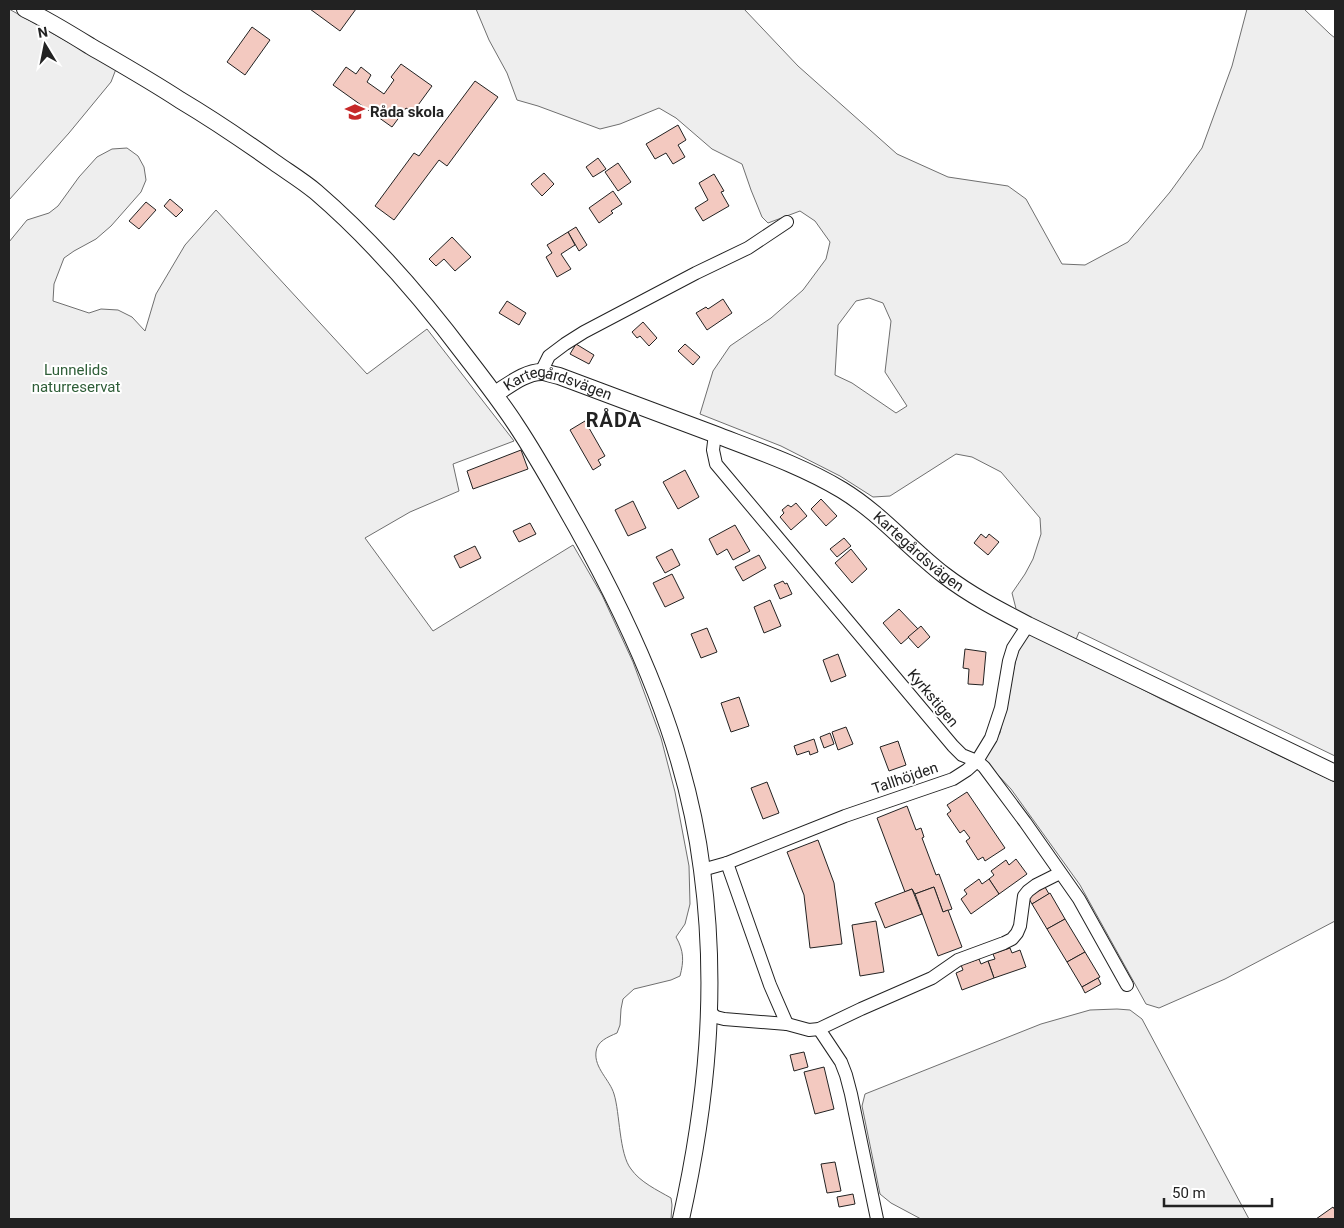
<svg xmlns="http://www.w3.org/2000/svg" width="1344" height="1228" font-family="Roboto,sans-serif">
	<style>
		.green { fill: #eee; stroke: #6f6f6f; fill-rule: evenodd }
		.building { fill: #f3c9c0; stroke: #222 }
		.lines { fill: none; stroke-linecap: round; stroke-linejoin: round }
		.minor-casing { stroke: #222; stroke-width: 14 }
		.tertiary-casing { stroke: #222; stroke-width: 18 }
		.minor { stroke: #fff; stroke-width: 12 }
		.tertiary { stroke: #fff; stroke-width: 16 }
		.labels { text-anchor: middle; dominant-baseline: central; stroke-width: 4; stroke-linejoin: round; paint-order: stroke }
		.poi-label { font-size: 15px; font-weight: bold; fill: #222; stroke: #fff; text-anchor: start }
		.park-label { font-size: 15px; fill: #2f5e38; stroke: #fff }
		.street-label { font-size: 15px; fill: #222; stroke: #fff }
		.district-label { font-size: 20px; font-weight: bold; letter-spacing: 1px; fill: #222; stroke: #fff }
	</style>
	<rect width="100%" height="100%" fill="#fff"/>
	<g class="green">
		<polygon points="9,9 116,69 111,82 69,133 9,200"/>
		<path d="M476,9H744L798,66L897,154L948,177L1008,186L1026,199L1062,264L1085,265L1128,242L1170,192L1202,148L1232,66L1247,9H1304L1330,34L1335,38V756L1079,632L1071,652L1161,699L1335,782V921L1225,979L1159,1008L1146,1004L1080,885L1011,789L983,759L1000,733L1017,654L1024,640L1012,593L1025,574L1033,559L1041,534L1040,518L1001,472L972,457L956,454L890,496L873,497L840,476L781,446L700,414L713,371L730,346L771,318L803,290L826,259L830,242L815,221L800,211L768,223L762,217L751,190L742,164L712,149L676,118L659,108L620,124L600,129L538,106L517,100L507,73L489,40ZM869,298L883,303L891,321L885,372L907,406L896,413L852,383L835,375L838,325L856,301Z"/>
		<path d="M127,148L138,156L144,167L146,180L141,192L111,226L96,239L74,251L64,258L54,284L53,301L89,313L101,309L118,310L132,317L145,331L156,294L185,245L216,210L367,374L427,329L514,441L453,464L459,491L410,512L365,538L433,631L573,545L602,595L633,662L661,738L675,792L689,866L690,904L685,924L676,937C684,951 684,961 680,976L671,980L634,989L623,999L621,1009L620,1025L617,1033C608,1037 597,1041 596,1052C594,1068 610,1080 614,1094C620,1113 619,1154 631,1169C640,1182 657,1190 671,1198L672,1205L671,1219H9V242L27,220L49,213L58,206L79,177L97,157L112,149Z"/>
		<polygon points="1117,1009 1130,1010 1142,1019 1249,1219 921,1219 891,1203 880,1194 862,1106 865,1094 1041,1024 1090,1010"/>
	</g>
	<g class="building">
		<polygon points="310,9 356,9 340,31"/>
		<polygon points="252,27 270,40 245,75 227,62"/>
		<polygon points="401,64 432,86 413,112 406,108 392,127 333,85 346,67 356,74 361,67 371,75 367,82 384,94 394,80 391,77"/>
		<polygon points="475,81 498,97 447,166 439,160 394,220 375,206 414,153 419,156"/>
		<polygon points="678,125 686,140 678,145 685,157 673,164 666,153 655,159 646,144"/>
		<polygon points="598,158 606,169 593,177 586,167"/>
		<polygon points="618,163 631,182 618,191 605,172"/>
		<polygon points="544,173 554,184 542,196 531,184"/>
		<polygon points="714,174 724,191 721,192 729,206 703,221 695,208 708,200 699,183"/>
		<polygon points="613,191 622,204 611,211 613,213 599,223 589,208"/>
		<polygon points="170,199 183,210 176,217 164,206"/>
		<polygon points="146,202 156,210 139,229 129,221"/>
		<polygon points="576,227 587,245 579,251 568,232"/>
		<polygon points="568,232 575,245 561,254 571,269 557,277 546,257 552,253 547,245"/>
		<polygon points="452,237 471,257 455,271 444,259 436,266 429,259"/>
		<polygon points="723,299 732,313 707,330 696,313 706,307 708,309"/>
		<polygon points="507,301 526,313 519,325 499,313"/>
		<polygon points="643,322 657,338 649,346 640,336 637,338 632,332"/>
		<polygon points="576,344 594,355 589,364 570,354"/>
		<polygon points="685,344 700,357 693,365 678,351"/>
		<polygon points="585,421 605,456 598,460 601,465 593,470 570,430"/>
		<polygon points="521,450 528,469 473,489 467,471"/>
		<polygon points="685,470 699,497 678,509 663,482"/>
		<polygon points="821,499 837,516 826,526 811,509"/>
		<polygon points="633,501 646,528 628,536 615,510"/>
		<polygon points="796,503 807,516 791,530 780,517 784,513 782,510 788,505 791,507"/>
		<polygon points="530,523 536,534 519,542 513,531"/>
		<polygon points="735,525 750,551 733,560 727,549 717,555 709,539"/>
		<polygon points="981,534 986,538 989,534 999,542 988,555 974,543"/>
		<polygon points="844,538 851,546 837,557 830,549"/>
		<polygon points="475,546 481,558 460,568 454,556"/>
		<polygon points="672,549 680,565 665,573 656,557"/>
		<polygon points="851,549 867,569 852,583 835,563"/>
		<polygon points="759,555 766,568 743,581 735,567"/>
		<polygon points="672,574 684,598 665,607 653,583"/>
		<polygon points="783,581 785,584 787,583 792,594 780,599 774,585"/>
		<polygon points="770,600 781,626 764,633 754,607"/>
		<polygon points="899,609 918,629 901,644 883,623"/>
		<polygon points="921,626 930,637 918,648 908,637"/>
		<polygon points="707,628 717,652 701,658 691,634"/>
		<polygon points="965,649 986,652 983,685 968,684 969,669 963,668"/>
		<polygon points="838,654 846,676 831,682 823,660"/>
		<polygon points="739,697 749,726 731,732 721,703"/>
		<polygon points="846,727 853,744 838,750 832,732"/>
		<polygon points="830,733 834,744 824,748 820,737"/>
		<polygon points="814,739 818,752 810,755 809,751 797,755 794,746"/>
		<polygon points="898,741 906,765 889,771 880,747"/>
		<polygon points="767,782 779,813 763,819 751,788"/>
		<polygon points="967,792 1005,848 985,861 983,857 978,860 966,841 970,838 964,830 960,833 947,814 951,811 947,805"/>
		<polygon points="907,806 916,830 921,828 924,837 922,838 936,875 939,874 952,909 943,912 934,887 915,894 912,889 905,892 877,818"/>
		<polygon points="818,840 834,883 842,944 810,948 804,895 787,852"/>
		<polygon points="1016,859 1027,874 999,894 989,879 994,875 991,871 1006,860 1009,865"/>
		<polygon points="979,879 982,884 989,879 999,894 971,914 961,899 967,894 964,890"/>
		<polygon points="934,887 943,912 948,910 962,947 938,956 915,894"/>
		<polygon points="1045,887 1049,894 1032,904 1028,897"/>
		<polygon points="912,889 922,914 885,928 875,903"/>
		<polygon points="1050,893 1065,919 1047,929 1032,904"/>
		<polygon points="1065,919 1085,952 1067,962 1047,929"/>
		<polygon points="876,921 884,972 860,976 852,925"/>
		<polygon points="1010,948 1012,953 1020,950 1026,967 994,978 988,961 995,959 993,954"/>
		<polygon points="1085,952 1100,977 1082,987 1067,962"/>
		<polygon points="979,959 981,964 988,961 994,978 962,990 956,973 963,970 961,965"/>
		<polygon points="1098,978 1101,984 1085,993 1082,987"/>
		<polygon points="804,1052 808,1067 794,1071 790,1055"/>
		<polygon points="824,1067 834,1109 815,1114 804,1072"/>
		<polygon points="835,1162 841,1191 827,1193 821,1164"/>
		<polygon points="853,1194 855,1204 839,1207 837,1197"/>
		<polygon points="1333,1207 1335,1210 1335,1219 1316,1219"/>
	</g>
	<g class="lines">
		<defs>
			<g id="minor">
				<polyline points="541,372 549,356 565,344 584,332 696,273 748,248 787,222"/>
				<polyline points="715,434 713,450 716,464 953,746 962,755 977,761 984,767 1025,822 1079,899 1127,985"/>
				<polyline points="727,863 770,985 787,1024"/>
				<polyline points="702,870 727,863 845,816 953,779 967,770 977,761 991,738 1001,708 1009,661 1013,648 1028,625"/>
				<polyline points="710,1012 716,1017 724,1019 787,1024 809,1030 819,1029 861,1009 932,978 958,960 1004,943 1012,939 1017,933 1020,926 1024,896 1028,891 1036,885 1060,873"/>
				<polyline points="819,1029 841,1062 846,1075 851,1094 877,1219"/>
			</g>
			<g id="tertiary">
				<path d="M25,9C48,20 69,33 90,46C121,64 151,81 180,100C212,119 243,140 274,162C288,172 303,181 316,192C373,241 422,298 467,358C484,380 501,402 516,425C538,458 557,493 577,528C636,634 687,748 702,870C718,989 707,1102 681,1219"/>
				<path id="s1" d="M495,394C508,386 526,371 543,372C548,373 553,375 559,376C611,395 662,415 714,434C758,451 802,466 842,490C880,513 909,548 944,575C970,595 999,610 1028,625L1335,773"/>
			</g>
		</defs>
		<use href="#minor" class="minor-casing"/>
		<use href="#tertiary" class="tertiary-casing"/>
		<use href="#minor" class="minor"/>
		<use href="#tertiary" class="tertiary"/>
	</g>
	<defs>
		<symbol id="school-bare" viewBox="-9 -9 18 18"><path d="M0-5L7-2L0 1L-7-2ZM-4 1L0 2.5L4 1V4Q0 6-4 4Z" fill="#c62828" stroke="#fff" stroke-width="2.5" paint-order="stroke"/></symbol>
	</defs>
	<g fill-rule="evenodd">
		<use href="#school-bare" x="341" y="98" width="28" height="28"/>
	</g>
	<g class="labels">
		<g class="poi-label">
			<text x="370" y="112">Råda skola</text>
		</g>
		<g class="park-label">
			<text x="76" y="370">Lunnelids<tspan x="76" dy="17">naturreservat</tspan></text>
		</g>
		<g class="street-label">
			<text stroke="none"><textPath href="#s1" startOffset="69">Kartegårdsvägen</textPath></text>
			<text stroke="none"><textPath href="#s1" startOffset="474">Kartegårdsvägen</textPath></text>
			<text transform="translate(933 698) rotate(50)">Kyrkstigen</text>
			<text transform="translate(905 778) rotate(-19)">Tallhöjden</text>
		</g>
		<g class="district-label">
			<text x="614" y="420">RÅDA</text>
		</g>
	</g>
	<rect width="1344" height="1228" fill="none" stroke="#222222" stroke-width="20"/>
	<g transform="translate(45 45) rotate(350)" stroke="#ffffff" stroke-width="4" paint-order="stroke">
	<path d="M0-4L9 19L0 12L-9 19Z" fill="#222222"/>
	<text y="-8" font-size="14" font-weight="bold" text-anchor="middle" fill="#222222">N</text>
	</g>
	<path d="M1164 1198v8h108v-8" fill="none" stroke="#222222" stroke-width="2.5"/>
	<text x="1172" y="1198" font-size="15" fill="#222222" stroke="#ffffff" stroke-width="4" paint-order="stroke">50 m</text>
</svg>
